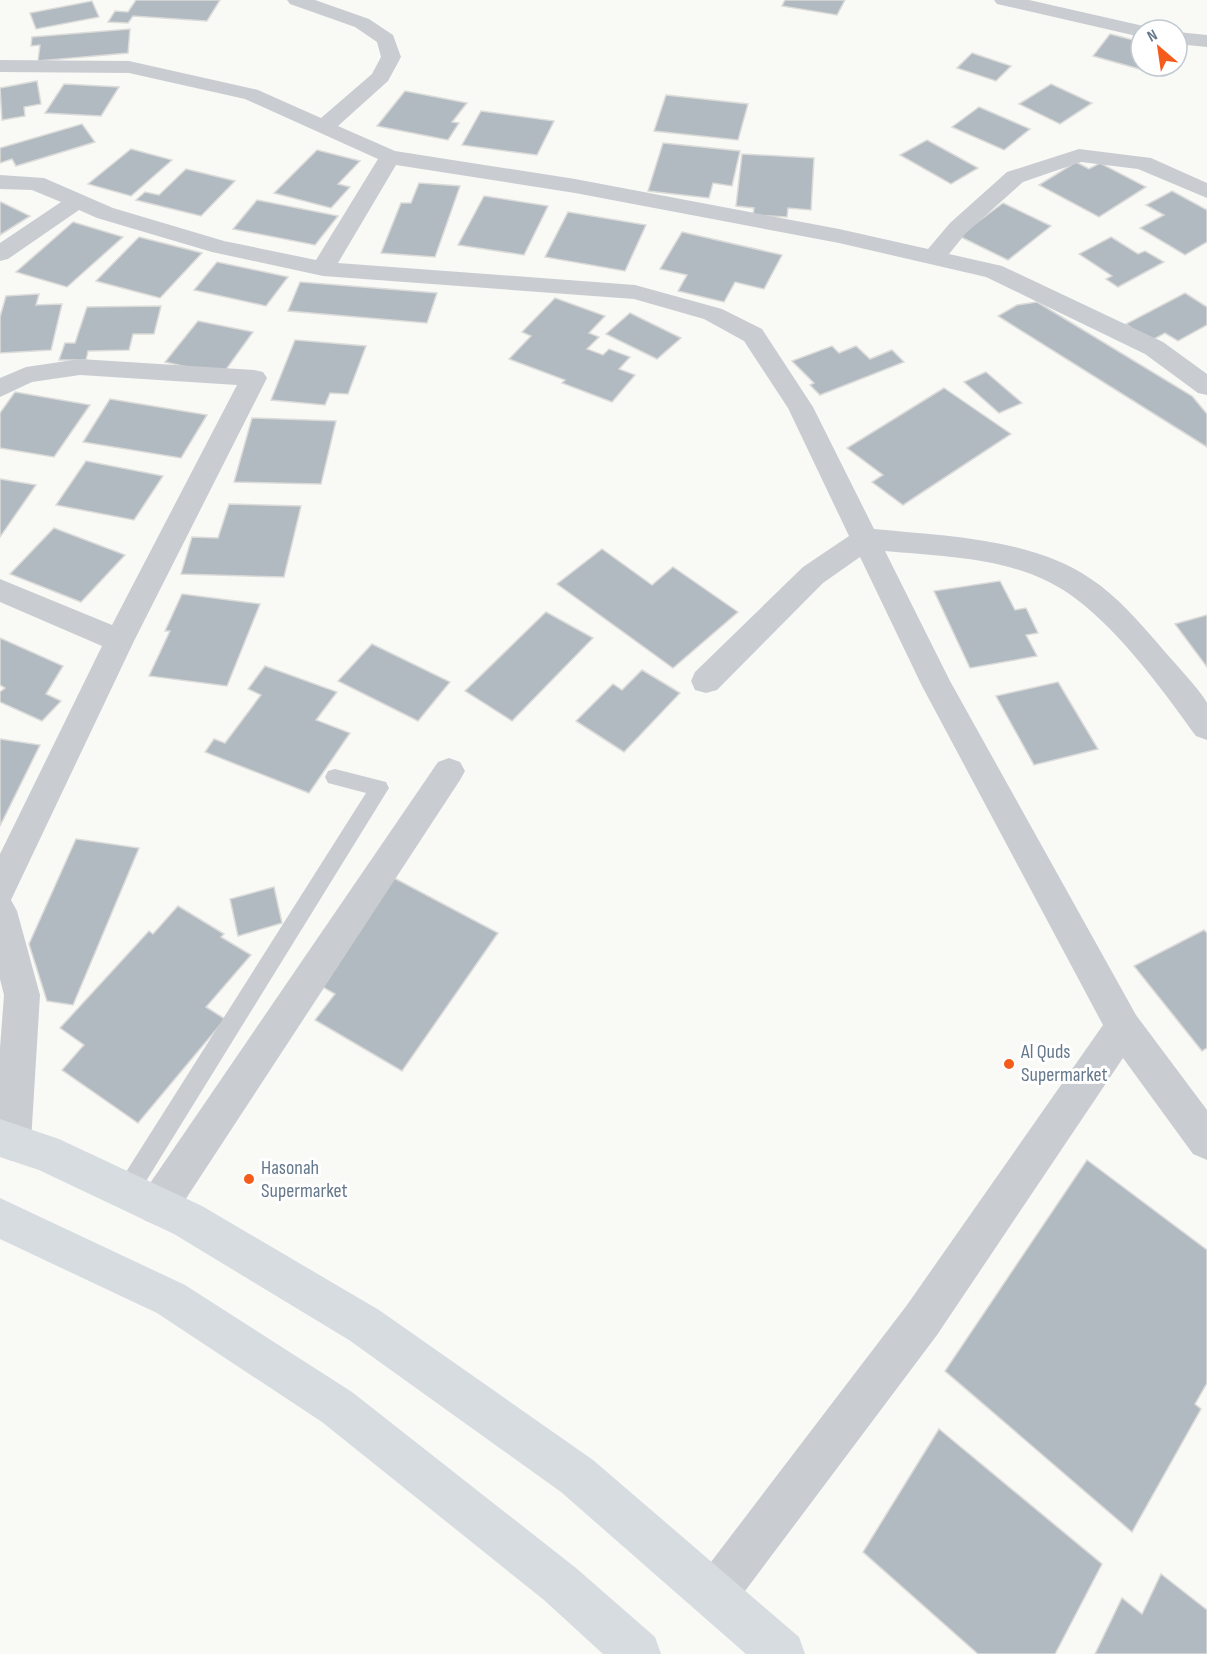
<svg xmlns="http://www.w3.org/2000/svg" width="1207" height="1654" font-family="'Sofia Sans Condensed',sans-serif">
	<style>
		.building { fill: #b1b9c1; stroke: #dbdbd9; stroke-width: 1.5 }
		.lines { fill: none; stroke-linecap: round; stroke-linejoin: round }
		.lane { fill: #c9cdd1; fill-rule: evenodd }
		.street { fill: #c9cdd1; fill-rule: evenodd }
		.secondary { fill: #d6dce0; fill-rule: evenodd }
		.poi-dot { fill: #f55b1a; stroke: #fff; stroke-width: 2 }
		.labels { text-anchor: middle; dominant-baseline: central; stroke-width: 6; stroke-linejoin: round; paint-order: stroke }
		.poi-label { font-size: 20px; fill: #65788b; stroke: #fff; text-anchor: start }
	</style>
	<rect width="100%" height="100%" fill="#f9f9f6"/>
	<g class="building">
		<polygon points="136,0 220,0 207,21 133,16 128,23 108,22 115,11 128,12"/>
		<polygon points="785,0 845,0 837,15 782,6"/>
		<polygon points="92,1 99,17 36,29 30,13"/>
		<polygon points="130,29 128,53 38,61 40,45 31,46 32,37"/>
		<polygon points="1110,34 1141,42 1141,66 1158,66 1154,73 1093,56"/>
		<polygon points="972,53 1011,66 996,81 957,68"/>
		<polygon points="37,81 41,104 24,107 25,116 2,120 0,88"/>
		<polygon points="64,84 119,87 101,116 45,113"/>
		<polygon points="1051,84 1092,103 1060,124 1019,104"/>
		<polygon points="405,91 467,103 452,122 459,123 448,140 377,126"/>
		<polygon points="666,95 748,104 738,140 654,131"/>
		<polygon points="979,107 1030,129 1004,150 952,127"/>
		<polygon points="481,111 554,121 537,155 462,145"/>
		<polygon points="82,124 95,142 16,166 12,159 0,163 0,148"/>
		<polygon points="927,140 978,168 951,184 900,155"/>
		<polygon points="663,143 740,151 732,186 713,183 709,198 648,191"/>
		<polygon points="131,149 172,160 131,196 88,184"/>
		<polygon points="317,150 360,161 338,184 350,187 331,208 274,193"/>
		<polygon points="742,154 814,158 811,210 788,208 787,217 753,215 754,208 736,206"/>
		<polygon points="1076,162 1089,169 1100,163 1146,187 1099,217 1039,185"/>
		<polygon points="186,169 235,181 201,216 136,200 145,192 159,195"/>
		<polygon points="419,183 460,186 435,257 381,253 401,203 411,203"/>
		<polygon points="1172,191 1207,210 1207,242 1185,255 1140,228 1164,215 1146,205"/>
		<polygon points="484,196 548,206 524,255 458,245"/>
		<polygon points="257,200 338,216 315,245 233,229"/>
		<polygon points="0,202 1,202 30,216 0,235"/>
		<polygon points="1003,203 1051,226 1008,260 959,236"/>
		<polygon points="568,212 646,225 625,271 545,257"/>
		<polygon points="73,222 123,237 67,287 16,272"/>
		<polygon points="682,232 782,255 764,289 735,282 724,302 678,291 687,275 660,269"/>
		<polygon points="139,237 202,253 160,298 96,281"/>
		<polygon points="1111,237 1138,254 1145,251 1164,262 1118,287 1106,279 1112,276 1079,254"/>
		<polygon points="217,262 288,277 266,306 194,290"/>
		<polygon points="300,282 437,293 427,323 288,311"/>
		<polygon points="1185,293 1207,307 1207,325 1178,341 1165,333 1150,341 1126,324"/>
		<polygon points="39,294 36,305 62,304 51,350 0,353 0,317 6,296"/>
		<polygon points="555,298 605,316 589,333 599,337 587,349 603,355 609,349 630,357 619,369 635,375 612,402 562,383 565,380 509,359 531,336 522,332"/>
		<polygon points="1037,302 1192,396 1207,414 1207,447 998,316 1017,305"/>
		<polygon points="161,306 154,334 133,334 129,350 88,351 86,360 59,360 65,343 75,343 87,307"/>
		<polygon points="630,313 681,338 657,359 606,334"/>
		<polygon points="198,321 253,332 222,375 165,362"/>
		<polygon points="295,340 366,346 348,394 330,393 325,405 271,400"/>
		<polygon points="832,346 839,353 856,346 870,359 892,350 904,362 820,395 810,385 814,383 792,361"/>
		<polygon points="986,372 1022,403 999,413 964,382"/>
		<polygon points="944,388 1011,434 903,505 872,482 883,475 847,448"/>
		<polygon points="15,392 90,405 54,457 0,448 0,413"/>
		<polygon points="110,399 207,415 181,458 83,442"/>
		<polygon points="252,418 336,421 321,484 234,482"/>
		<polygon points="86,461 163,476 134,520 56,505"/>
		<polygon points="0,479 36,485 0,537"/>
		<polygon points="229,504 301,506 284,577 181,574 192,537 218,538"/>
		<polygon points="54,528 125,555 81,602 10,574"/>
		<polygon points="602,549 652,585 673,567 738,612 673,668 557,584"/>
		<polygon points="1000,581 1015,610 1026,608 1038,633 1026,635 1037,656 970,668 934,591"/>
		<polygon points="182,594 260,604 227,686 149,676 170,631 165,631"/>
		<polygon points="546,612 593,638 512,721 465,691"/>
		<polygon points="1207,615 1207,667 1175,624"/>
		<polygon points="0,638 63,666 46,694 61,701 42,721 0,702 0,692 5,688 0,685"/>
		<polygon points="372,644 450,682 418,721 338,681"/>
		<polygon points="265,666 337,692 316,720 350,733 309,793 205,752 214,739 225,743 261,695 248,689"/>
		<polygon points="642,670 680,693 624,752 576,721 613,684 622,690"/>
		<polygon points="1058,682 1098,749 1034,765 996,696"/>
		<polygon points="0,739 40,745 0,826"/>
		<polygon points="76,839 139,848 73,1005 47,1001 29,944"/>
		<polygon points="394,878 498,933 402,1071 315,1020 335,994 314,982"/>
		<polygon points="274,887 282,923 238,936 230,899"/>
		<polygon points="178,906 224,934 221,937 251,955 206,1007 225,1019 138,1123 62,1070 84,1045 60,1028 149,931 153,934"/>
		<polygon points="1204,930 1207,933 1207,1048 1202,1051 1134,966"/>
		<polygon points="1087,1160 1207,1250 1207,1383 1195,1404 1201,1409 1132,1532 945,1371"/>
		<polygon points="939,1429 1102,1564 1055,1654 978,1654 863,1552"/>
		<polygon points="1161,1574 1207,1610 1207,1654 1095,1654 1122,1598 1142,1614"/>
	</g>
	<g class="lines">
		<polygon class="lane" points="335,769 386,782 389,788 135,1199 127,1203 119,1199 115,1191 119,1183 366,793 328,783 325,777 328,771"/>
		<g class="street">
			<path d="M287,0H315L369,19L393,35L401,57L388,81L338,126L395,151L575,179L839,229L928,249L950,223L1007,172L1079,149L1151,158L1207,183V198L1138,169L1081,162L1023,182L966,233L949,254L1002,266L1163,342L1207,374V395L1198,393L1145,354L986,277L839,243L575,193L396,165L338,263L635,285L722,309L762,329L813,407L874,529C944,536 1032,538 1091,579C1117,596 1140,623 1160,646C1169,657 1203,693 1207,703C1207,713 1207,729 1207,740L1196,736C1159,685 1104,608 1047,581C998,557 938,556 885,551L950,681L1136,1015L1207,1110V1160L1193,1154L1123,1058L937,1335L730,1611L714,1618L698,1611L691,1595L698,1579L907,1305L1103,1025L922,686L860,557L823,583L717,690L706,693L695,690L691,681L695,672L803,567L849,536L788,408L744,341L704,319L634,299L323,276L212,252L97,218L79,210L8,259L0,261V243L61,202L32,190L0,189V175L44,178L113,208L224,241L316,260L378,159L245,99L129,73L0,72V60L129,61L258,90L321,118L372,74L381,57L377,42L355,27L290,4Z"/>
			<polygon points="994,0 1029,0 1148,27 1150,30 1141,30 1141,37 997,4"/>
			<polygon points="1177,32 1207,35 1207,47 1177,44"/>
			<polygon points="80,359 254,370 263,372 267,378 134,641 11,900 17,911 40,995 31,1142 26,1155 12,1161 0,1156 0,1048 4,995 0,979 0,854 102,646 0,602 0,579 112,625 237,385 80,375 32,382 0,397 0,378 26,367"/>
			<polygon points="449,758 460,762 465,771 460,780 172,1220 158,1226 144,1220 138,1206 144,1192 438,762"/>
		</g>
		<g class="secondary">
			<polygon points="0,1119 59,1139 202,1206 379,1310 593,1460 799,1637 805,1654 746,1654 561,1492 349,1340 174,1234 39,1170 0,1157"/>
			<polygon points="0,1198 185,1285 352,1392 576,1568 655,1637 661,1654 603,1654 544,1600 322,1422 157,1313 0,1239"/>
		</g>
	</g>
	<g class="poi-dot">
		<circle cx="1009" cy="1064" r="6"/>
		<circle cx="249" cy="1179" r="6"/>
	</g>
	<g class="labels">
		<g class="poi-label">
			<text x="1021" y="1052">Al Quds<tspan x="1021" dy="23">Supermarket</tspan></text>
			<text x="261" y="1168">Hasonah<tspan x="261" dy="23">Supermarket</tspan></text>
		</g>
	</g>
	<g transform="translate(1159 48) rotate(331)"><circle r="28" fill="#ffffff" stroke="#c1c9d1" stroke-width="1.5"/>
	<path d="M0-4.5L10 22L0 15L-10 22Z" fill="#f55b1a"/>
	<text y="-9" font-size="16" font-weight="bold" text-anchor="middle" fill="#65788b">N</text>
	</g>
</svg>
